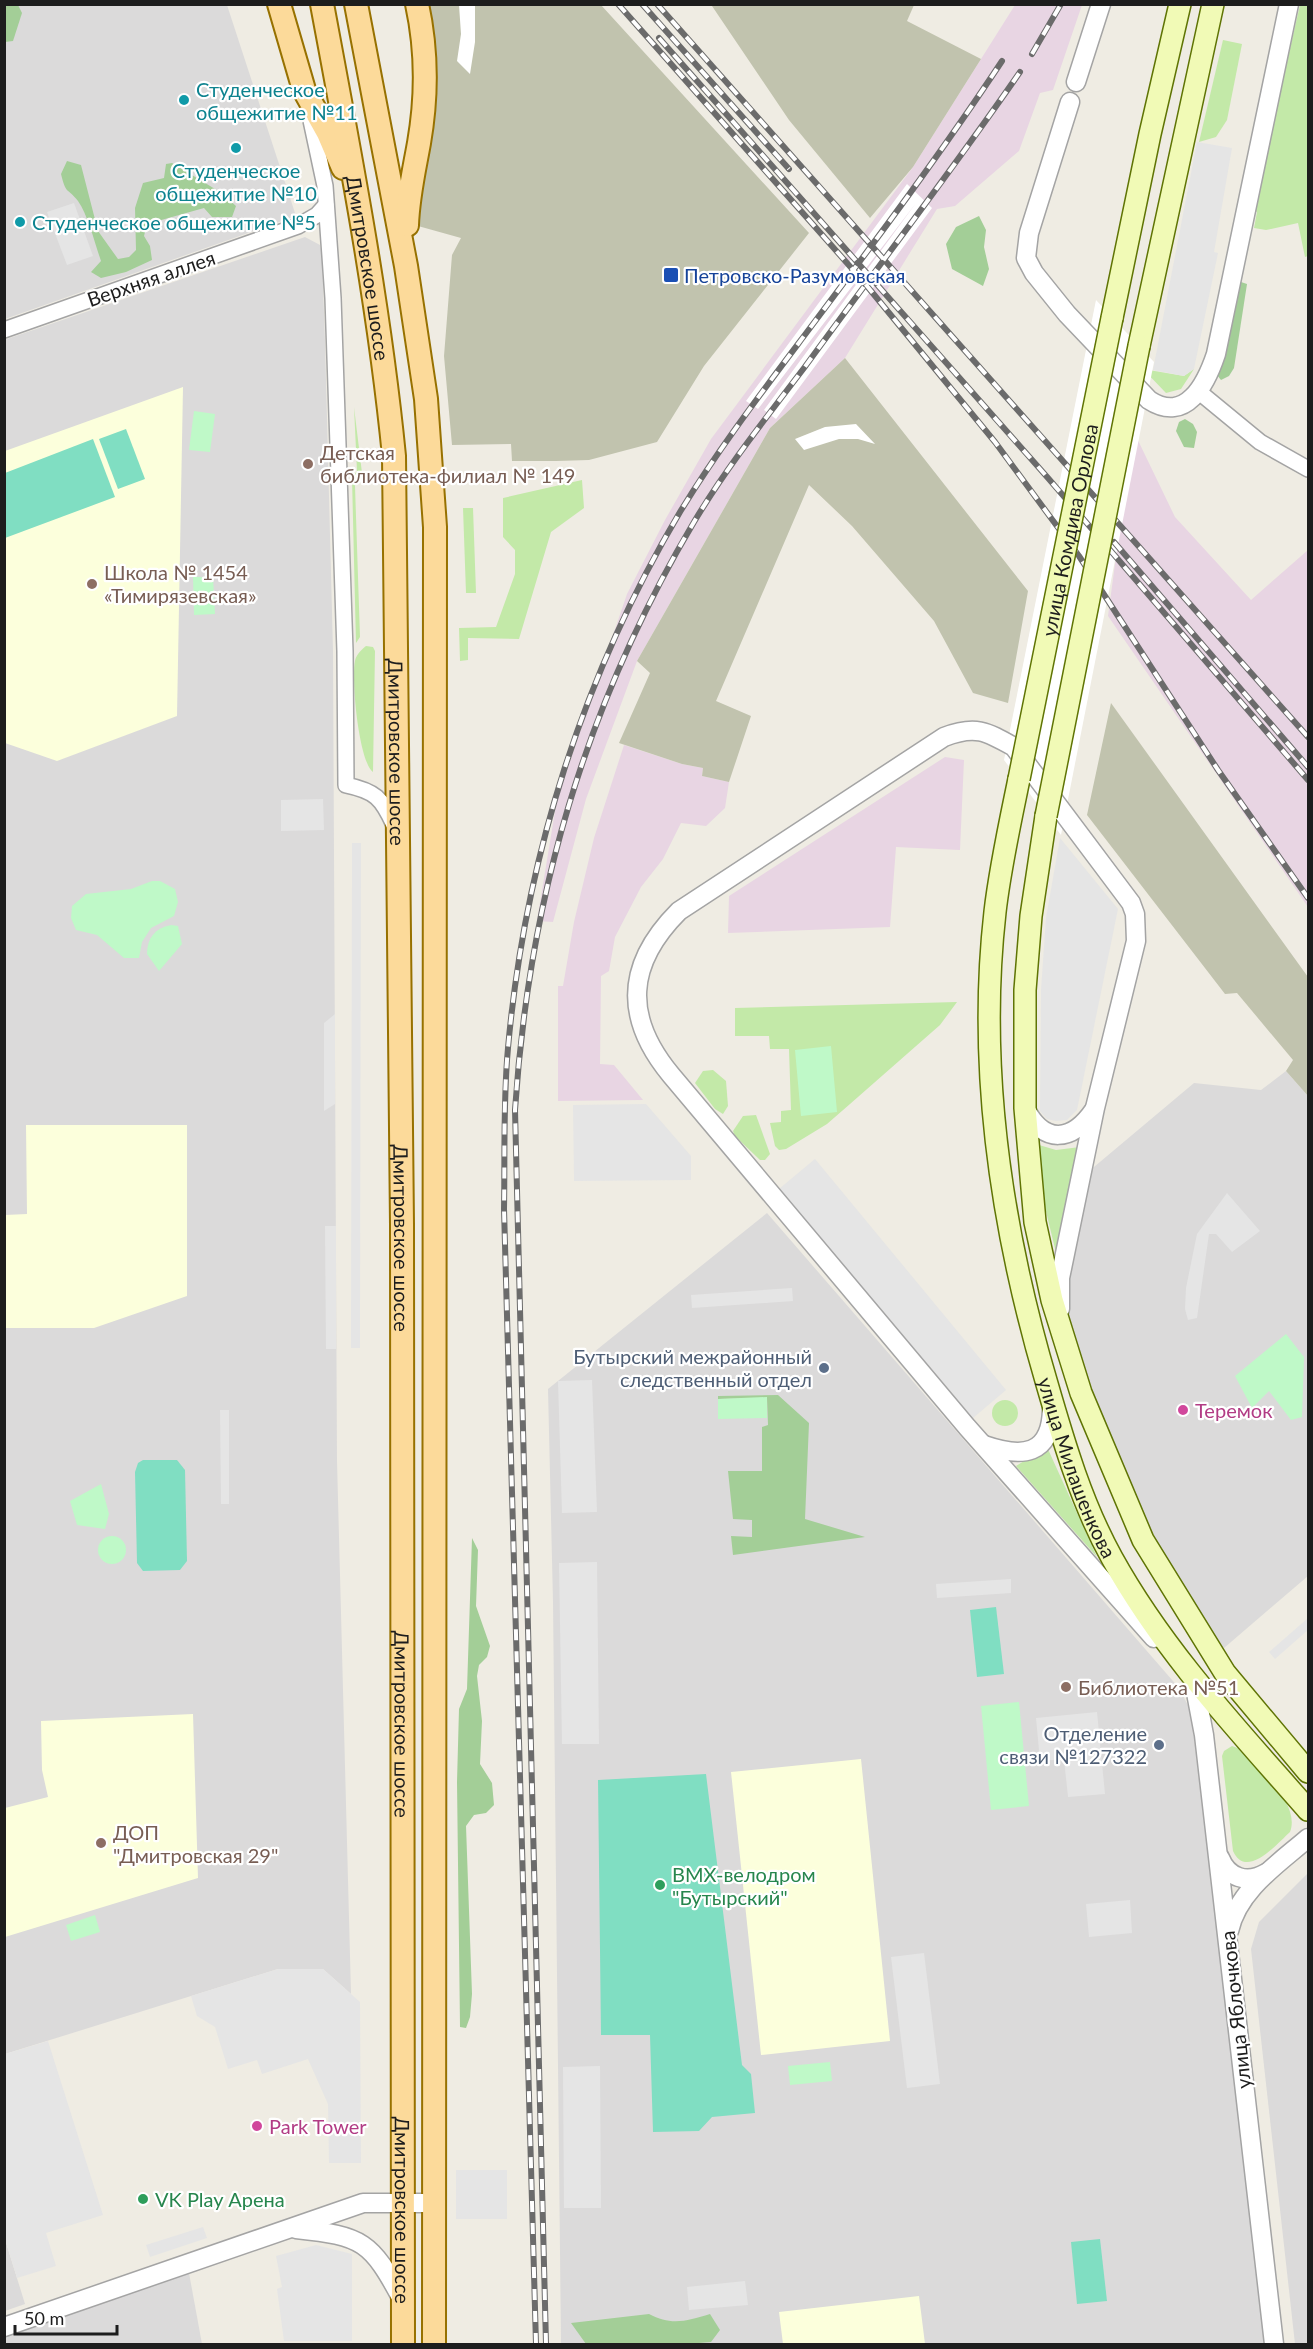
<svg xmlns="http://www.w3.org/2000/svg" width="1313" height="2349" font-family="Lato,sans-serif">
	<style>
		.residential { fill: #dbdada }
		.industrial { fill: #e8d5e3 }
		.education { fill: #fcffdc }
		.construction { fill: #c1c3ae }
		.grass { fill: #c3e9a8 }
		.forest { fill: #a3ce97 }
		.park { fill: #bff9c8 }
		.pitch { fill: #80dec2 }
		.parking { fill: #e5e5e5 }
		.pier { fill: #fff }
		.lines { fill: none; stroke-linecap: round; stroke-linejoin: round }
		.minor-casing { stroke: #a4a4a4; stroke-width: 18 }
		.tertiary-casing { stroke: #a4a4a4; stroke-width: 21 }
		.secondary-casing { stroke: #5f7404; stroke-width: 24 }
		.primary-casing { stroke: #977100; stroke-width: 26 }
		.minor { stroke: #fff; stroke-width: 15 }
		.tertiary { stroke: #fff; stroke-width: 18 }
		.secondary { stroke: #f1fab6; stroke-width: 21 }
		.primary { stroke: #fcda9a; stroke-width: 22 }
		.rail-casing { stroke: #6b6b6b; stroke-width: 6 }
		.rail { stroke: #fff; stroke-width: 4; stroke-dasharray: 11; stroke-linecap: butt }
		.secondary-bridge-casing { stroke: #5f7404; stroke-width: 24; stroke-linecap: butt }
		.secondary-bridge { stroke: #f1fab6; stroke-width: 21 }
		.culture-dot { fill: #0f9aa8; stroke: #fff; stroke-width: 2 }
		.transit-dot { fill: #1a4fb4; stroke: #fff; stroke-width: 2 }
		.education-dot { fill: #8d6e63; stroke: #fff; stroke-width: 2 }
		.service-dot { fill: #5c6f8a; stroke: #fff; stroke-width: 2 }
		.hotel-dot { fill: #d1479c; stroke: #fff; stroke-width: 2 }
		.leisure-dot { fill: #2e9e5b; stroke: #fff; stroke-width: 2 }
		.labels { text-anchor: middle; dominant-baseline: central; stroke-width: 4.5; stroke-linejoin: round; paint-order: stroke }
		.culture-label { font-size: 20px; fill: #0d838f; stroke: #fff; text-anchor: start }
		.street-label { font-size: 20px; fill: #1d1d1d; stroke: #fff }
		.transit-label { font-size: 20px; fill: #164399; stroke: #fff; text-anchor: start }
		.education-label { font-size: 20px; fill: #785e54; stroke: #fff; text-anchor: start }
		.service-label { font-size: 20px; fill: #4e5e75; stroke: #fff; text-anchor: end }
		.hotel-label { font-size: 20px; fill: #b23c85; stroke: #fff; text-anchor: start }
		.leisure-label { font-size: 20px; fill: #27864d; stroke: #fff; text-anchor: start }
	</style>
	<rect width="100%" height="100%" fill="#efece3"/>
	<g class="residential">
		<polygon points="4,5 227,5 296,216 5,319"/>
		<polygon points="305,237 320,245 322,255 325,341 333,651 337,1461 351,1994 323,1969 278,1969 5,2054 4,340"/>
		<polygon points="1286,1071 1308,1096 1308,1576 1224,1648 1195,1611 1167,1563 1115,1453 1077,1354 1069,1318 1067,1285 1088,1172 1194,1083 1261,1090"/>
		<polygon points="767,1213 1179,1688 1191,1711 1265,2344 561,2344 553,1602 548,1389"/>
		<polygon points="1308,1873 1308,2344 1295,2344 1251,1949 1259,1922"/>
		<polygon points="4,2236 25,2304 5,2311 4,2311"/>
		<polygon points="189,2273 202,2344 5,2344 4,2336"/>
	</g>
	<g class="industrial">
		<polygon points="1015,5 1082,5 1053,90 1040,93 1019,151 955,206 937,209 845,358 770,428 637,661 586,799 553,922 537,921 557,799 627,594 665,520 711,439 913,167"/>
		<polygon points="1133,430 1175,517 1251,600 1308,550 1308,907 1108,616"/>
		<polygon points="624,745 682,764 703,768 702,776 729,782 725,808 706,826 681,823 663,859 641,887 615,937 609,971 601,976 600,1064 614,1065 643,1100 558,1101 558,986 563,986 574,922 594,838"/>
		<polygon points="945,757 964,760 960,850 896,847 890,927 728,933 729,896"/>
	</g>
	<g class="education">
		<polygon points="183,387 177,716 57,761 5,743 5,451"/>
		<polygon points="26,1125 187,1125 187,1296 94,1328 5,1328 5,1215 27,1214"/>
		<polygon points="193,1714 198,1878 5,1937 5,1808 48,1797 42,1770 41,1721"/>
		<polygon points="861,1759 890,2041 761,2055 731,1772"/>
		<polygon points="919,2296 925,2344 783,2344 779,2312"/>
	</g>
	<g class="construction">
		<polygon points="714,4 914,5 907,21 981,59 913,167 870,218 789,120 712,6"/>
		<polygon points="423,5 601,5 809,233 704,366 657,442 589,460 556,461 512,461 511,444 452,445 444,356 452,255 461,238 418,226 415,205"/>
		<polygon points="845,358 1028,591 1008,703 973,693 934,621 852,526 809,485 716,701 751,716 729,782 702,776 703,768 682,764 619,743 650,673 637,661 770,428"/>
		<polygon points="1111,703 1308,977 1308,1096 1286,1071 1293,1060 1237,993 1225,994 1087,815"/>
	</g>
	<g class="grass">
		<polygon points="1300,5 1308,5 1308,256 1305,257 1298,223 1266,230 1254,228 1257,212 1253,210"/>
		<polygon points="1223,40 1242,44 1227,120 1216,137 1199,142"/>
		<polygon points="1143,369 1184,376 1194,369 1181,389 1166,393"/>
		<polygon points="354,407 362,473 355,486 360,637 356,643 352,478 357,471"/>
		<polygon points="582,480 584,508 551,532 519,639 468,638 468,660 460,661 459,628 496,627 515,574 515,550 503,537 503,498"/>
		<polygon points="463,508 473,508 476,593 466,593"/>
		<path d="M366,646L373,647L375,651L373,772C359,762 351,680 355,661C356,655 361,650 366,646Z"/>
		<polygon points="957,1002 940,1025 850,1104 827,1124 786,1149 779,1150 775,1146 770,1123 781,1122 781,1111 791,1110 789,1049 770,1049 769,1036 735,1036 735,1008"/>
		<polygon points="713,1070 726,1081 728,1106 723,1114 715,1109 695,1083 703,1071"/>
		<polygon points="756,1115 770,1154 765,1160 760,1160 735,1136 733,1131 743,1116"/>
		<polygon points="1039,1145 1056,1150 1080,1147 1057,1257 1044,1203"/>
		<circle cx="1005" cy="1413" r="13"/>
		<polygon points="1047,1447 1097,1557 1016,1466"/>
		<path d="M1232,1746L1240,1749C1258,1769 1301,1803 1290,1832C1277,1844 1246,1880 1233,1851L1222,1756L1224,1751Z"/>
	</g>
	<g class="forest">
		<polygon points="4,5 18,5 22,13 13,41 5,42"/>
		<path d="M67,161L81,165L98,231L118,259L129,257L136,250L135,208L143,183L164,178L166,164L172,163L220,192L236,206L232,217H212L204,208L147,224L144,236L150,246L152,260L126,272L101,278L91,272L101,261C95,244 88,215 78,201C67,187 66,195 61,174Z"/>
		<polygon points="979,216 986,230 984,247 989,269 983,286 952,269 946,244 956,227"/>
		<polygon points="1241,282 1247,284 1234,368 1229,376 1221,380 1217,375 1237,285"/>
		<polygon points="1185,419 1193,424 1197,432 1194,448 1184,447 1176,431 1179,422"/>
		<polygon points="778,1395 809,1423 805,1519 865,1537 733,1555 731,1536 752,1537 752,1520 733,1519 728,1471 762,1471 762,1427 768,1425 767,1398 718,1399 718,1396"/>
		<polygon points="472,1538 478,1550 476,1606 490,1646 487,1657 479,1665 477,1676 482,1721 480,1764 492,1783 494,1805 486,1813 474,1815 466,1826 472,1994 470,2017 466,2028 460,2027 457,1782 459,1709 467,1689"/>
		<path d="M649,2314C671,2326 687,2321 710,2314L720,2330L711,2342L687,2344H586L571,2323Z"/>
	</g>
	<g class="park">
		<polygon points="194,411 215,414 210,452 189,450"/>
		<polygon points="193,577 213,577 215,614 194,615"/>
		<polygon points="152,881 160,881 175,889 178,902 174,916 151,928 142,942 139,958 124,958 97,935 76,930 71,918 72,906 86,894 131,889"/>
		<path d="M171,925L178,926L182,944L159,971L147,954C147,938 155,928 171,925Z"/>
		<polygon points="831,1046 837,1112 801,1116 795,1050"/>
		<polygon points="1286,1334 1304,1357 1302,1417 1291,1420 1269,1391 1252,1408 1235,1376"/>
		<polygon points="767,1397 767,1418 718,1419 718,1399"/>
		<polygon points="101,1484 109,1514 105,1529 77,1525 70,1501"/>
		<circle cx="112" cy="1550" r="14"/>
		<polygon points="1019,1702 1029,1806 991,1810 981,1706"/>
		<polygon points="95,1915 100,1932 71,1941 66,1925"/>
		<polygon points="830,2062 832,2081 790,2085 788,2066"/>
	</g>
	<g class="pitch">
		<polygon points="126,429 145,479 118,489 99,439"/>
		<polygon points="93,439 115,497 5,538 5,473"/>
		<polygon points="143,1460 177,1460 185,1470 187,1561 180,1570 143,1571 137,1563 135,1472 138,1463"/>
		<polygon points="996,1607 1004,1674 977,1677 970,1610"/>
		<polygon points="706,1774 742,2065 751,2074 755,2113 712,2117 699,2131 653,2132 650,2035 601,2035 598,1780"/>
		<polygon points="1100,2239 1107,2301 1077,2304 1071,2242"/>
	</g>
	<g class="parking">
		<polygon points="1197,142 1232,148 1214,252 1218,253 1195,364 1194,369 1184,376 1153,370"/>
		<polygon points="74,203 93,256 67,265 47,212"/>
		<polygon points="323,799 324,830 281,831 281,800"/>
		<polygon points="1060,838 1118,909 1077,1110 1067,1120 1056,1121 1047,1119 1040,1111 1041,990 1046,918"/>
		<polygon points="352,843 361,843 360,1348 351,1348"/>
		<polygon points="335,1014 335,1104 324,1111 324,1023"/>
		<polygon points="646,1104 691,1156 691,1180 574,1181 573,1105"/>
		<polygon points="815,1159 1006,1390 973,1418 779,1189"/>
		<polygon points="1227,1193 1260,1231 1232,1252 1216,1234 1209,1234 1197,1318 1188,1320 1185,1309 1186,1288 1197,1234"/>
		<polygon points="325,1226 336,1226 336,1349 326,1349"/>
		<polygon points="792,1288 793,1301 692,1308 691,1295"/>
		<polygon points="592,1380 597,1512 562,1513 558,1381"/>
		<polygon points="220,1410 229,1410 229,1504 221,1504"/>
		<polygon points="597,1562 599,1744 562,1744 559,1563"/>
		<polygon points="1011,1579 1011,1593 937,1598 936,1584"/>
		<polygon points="1308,1618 1308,1630 1275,1659 1269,1652"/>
		<polygon points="1097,1712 1105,1794 1068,1797 1064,1759 1040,1761 1036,1718"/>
		<polygon points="1130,1900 1132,1933 1089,1937 1086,1904"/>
		<polygon points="924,1953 940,2084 907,2088 891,1957"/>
		<polygon points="278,1969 323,1969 360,2002 361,2163 329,2163 328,2104 308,2059 262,2074 257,2060 228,2069 215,2027 197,2016 191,1996"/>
		<polygon points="48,2041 103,2215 46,2233 56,2266 17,2278 4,2236 5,2054"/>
		<polygon points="600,2066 601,2208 564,2208 563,2067"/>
		<rect x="456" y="2170" width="51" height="49"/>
		<polygon points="203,2227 207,2238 150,2257 146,2245"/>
		<polygon points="316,2245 352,2254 352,2341 284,2341 277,2289 282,2287 276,2256"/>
		<polygon points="745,2281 748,2305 689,2310 687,2287"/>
	</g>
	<g class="pier">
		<polygon points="459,5 475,5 475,42 470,74 457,61 461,34"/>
		<polygon points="907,184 932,208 776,419 764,410 916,203 758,409 746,401"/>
		<polygon points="1096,300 1154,362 1061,835 1004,760"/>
		<polygon points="856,424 875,444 858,439 839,439 804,450 795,439 825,427"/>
	</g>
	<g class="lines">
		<defs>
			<g id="minor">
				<path d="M309,111L325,186L333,298L345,651L346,785C375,791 382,798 394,825"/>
				<polyline points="4,330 298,226 317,215 326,205"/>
				<polyline points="1198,391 1260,442 1308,469"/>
			</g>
			<g id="tertiary">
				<polyline points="1076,82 1101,4"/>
				<path d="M1070,102L1029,233L1026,258L1034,273L1067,314L1149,400C1186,424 1206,384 1216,354L1289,4"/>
				<path d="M1025,1108C1044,1145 1072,1142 1094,1110"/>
				<path d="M1060,1309V1278L1095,1108L1136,941L1135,914L1131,903L1014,747C986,731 975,725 944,737L679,911C626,964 623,1017 671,1075L967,1427L1154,1638"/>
				<path d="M984,1445C1022,1458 1051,1456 1052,1409"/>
				<polyline points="1193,1677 1204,1735 1274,2344"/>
				<path d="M1220,1858C1228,1878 1247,1884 1266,1873"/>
				<path d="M1229,1931C1238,1890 1278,1864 1308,1838"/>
				<path d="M296,2229C363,2236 371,2241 403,2301"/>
				<polyline points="4,2327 363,2203 433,2203"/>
			</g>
			<g id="secondary">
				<polyline points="1112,318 1150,134 1180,4"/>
				<polyline points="1139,346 1213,4"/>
				<path id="s1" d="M1019,779C1010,823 1000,868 995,912C977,1071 1002,1232 1047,1384C1064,1443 1082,1504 1112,1558C1164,1652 1238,1730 1308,1810"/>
				<polyline points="1046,816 1031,916 1025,990 1025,1108 1035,1222 1052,1300 1081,1393 1143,1540 1225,1673 1308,1772"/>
			</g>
			<g id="primary">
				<polyline points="279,4 304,90 328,133 343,168"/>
				<path id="s2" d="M322,4C350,154 379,304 394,456L402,1224L403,2344"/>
				<polyline points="356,4 406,266 426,399 435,527 434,2344"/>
				<path d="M407,225C408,196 414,171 419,143C427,97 427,50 417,4"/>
			</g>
		</defs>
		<use href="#minor" class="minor-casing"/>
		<use href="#tertiary" class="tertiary-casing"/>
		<use href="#secondary" class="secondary-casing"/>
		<use href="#primary" class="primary-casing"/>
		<use href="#minor" class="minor"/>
		<use href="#tertiary" class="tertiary"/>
		<use href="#secondary" class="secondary"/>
		<use href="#primary" class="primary"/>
		<defs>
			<g id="rail">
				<polyline points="618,4 862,280 995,442 1079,556 1218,770 1308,898"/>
				<polyline points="642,4 789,169"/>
				<polyline points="657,4 1308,737"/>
				<polyline points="659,38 1048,478 1308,780"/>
				<polyline points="1032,54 1061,4"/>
				<polyline points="1114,542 1308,767"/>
				<path d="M536,2344L504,1209C505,1155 503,1101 508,1048C525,858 583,676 680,512C719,448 765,388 810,328C876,240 942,152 1002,61"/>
				<path d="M546,2344L515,1110C529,897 585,706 694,522C726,468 766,418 804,368C876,269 951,172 1020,72"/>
			</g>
		</defs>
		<use href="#rail" class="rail-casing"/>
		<use href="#rail" class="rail"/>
		<defs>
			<g id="secondary-bridge">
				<path id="s3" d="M1019,779L1112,318"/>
				<polyline points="1046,816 1139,346"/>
			</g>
		</defs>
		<use href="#secondary-bridge" class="secondary-bridge-casing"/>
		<use href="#secondary-bridge" class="secondary-bridge"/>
	</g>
	<g class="culture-dot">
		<circle cx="184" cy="100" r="6"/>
		<circle cx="236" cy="148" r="6"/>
		<circle cx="20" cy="222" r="6"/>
	</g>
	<rect class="transit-dot" x="663" y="267" width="16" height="16" rx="3"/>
	<g class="education-dot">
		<circle cx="308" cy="464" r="6"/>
		<circle cx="92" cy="584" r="6"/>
		<circle cx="1066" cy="1687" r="6"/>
		<circle cx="101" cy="1843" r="6"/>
	</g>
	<g class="service-dot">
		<circle cx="824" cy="1368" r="6"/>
		<circle cx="1159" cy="1745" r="6"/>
	</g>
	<g class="hotel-dot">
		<circle cx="1183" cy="1410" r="6"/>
		<circle cx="257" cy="2126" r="6"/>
	</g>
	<g class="leisure-dot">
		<circle cx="660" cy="1885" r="6"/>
		<circle cx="143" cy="2199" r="6"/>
	</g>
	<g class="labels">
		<g class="culture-label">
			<text x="196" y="89">Студенческое<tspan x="196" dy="23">общежитие №11</tspan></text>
			<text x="236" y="170" text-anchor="middle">Студенческое<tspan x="236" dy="23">общежитие №10</tspan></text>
			<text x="32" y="222">Студенческое общежитие №5</text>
		</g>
		<g class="street-label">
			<text stroke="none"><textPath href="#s2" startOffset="268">Дмитровское шоссе</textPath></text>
			<text transform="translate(151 278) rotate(-19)">Верхняя аллея</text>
			<text stroke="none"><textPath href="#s3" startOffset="254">улица Комдива Орлова</textPath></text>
			<text stroke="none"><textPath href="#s2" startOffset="754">Дмитровское шоссе</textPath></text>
			<text stroke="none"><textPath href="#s2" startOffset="1240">Дмитровское шоссе</textPath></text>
			<text stroke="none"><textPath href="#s1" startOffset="702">улица Милашенкова</textPath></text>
			<text stroke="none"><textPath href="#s2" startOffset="1726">Дмитровское шоссе</textPath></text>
			<text transform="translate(1235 2010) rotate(-96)">улица Яблочкова</text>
			<text stroke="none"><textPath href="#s2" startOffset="2212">Дмитровское шоссе</textPath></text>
		</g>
		<g class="transit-label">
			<text x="684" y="275">Петровско-Разумовская</text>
		</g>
		<g class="education-label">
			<text x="320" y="452">Детская<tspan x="320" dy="23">библиотека-филиал № 149</tspan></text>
			<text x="104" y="572">Школа № 1454<tspan x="104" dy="23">«Тимирязевская»</tspan></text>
			<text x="1078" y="1687">Библиотека №51</text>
			<text x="113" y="1832">ДОП<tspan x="113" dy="23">"Дмитровская 29"</tspan></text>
		</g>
		<g class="service-label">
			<text x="812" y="1356">Бутырский межрайонный<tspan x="812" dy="23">следственный отдел</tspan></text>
			<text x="1147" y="1733">Отделение<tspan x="1147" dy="23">связи №127322</tspan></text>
		</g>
		<g class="hotel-label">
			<text x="1195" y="1410">Теремок</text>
			<text x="269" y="2126">Park Tower</text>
		</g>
		<g class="leisure-label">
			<text x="672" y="1874">BMX-велодром<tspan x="672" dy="23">"Бутырский"</tspan></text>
			<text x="155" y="2199">VK Play Арена</text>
		</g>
	</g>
	<rect width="1313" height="2349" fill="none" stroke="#1d1d1d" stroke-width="12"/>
	<path d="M15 2325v9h102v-9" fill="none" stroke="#1d1d1d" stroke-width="3"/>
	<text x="24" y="2325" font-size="18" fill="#1d1d1d" stroke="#ffffff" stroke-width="4.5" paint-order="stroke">50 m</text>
</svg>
